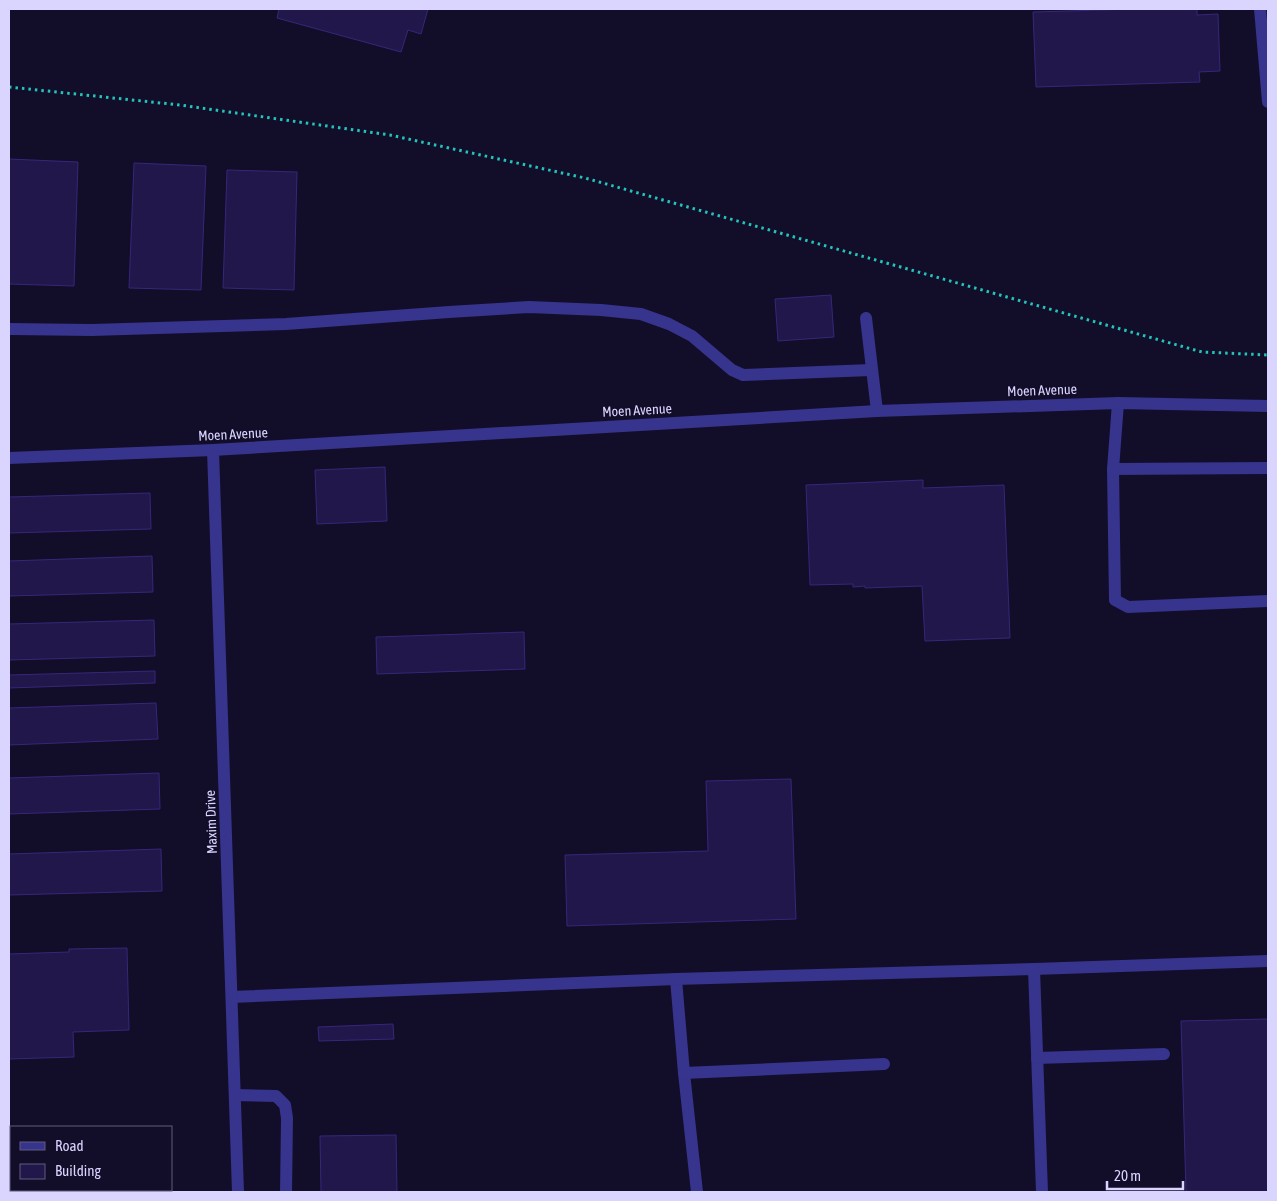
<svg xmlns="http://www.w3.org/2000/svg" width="1277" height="1201" font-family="'Asap Condensed',sans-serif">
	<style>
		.building { fill: #21174b; stroke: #36277a }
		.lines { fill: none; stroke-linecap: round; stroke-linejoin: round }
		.path { stroke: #23c4b9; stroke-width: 3; stroke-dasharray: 2.5 4; stroke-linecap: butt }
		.service { stroke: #36348c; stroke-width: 12 }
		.minor { stroke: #36348c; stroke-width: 12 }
		.labels { text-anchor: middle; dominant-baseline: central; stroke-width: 4; stroke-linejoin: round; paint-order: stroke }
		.street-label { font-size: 14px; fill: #d9d5ff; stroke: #120d29 }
	</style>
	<rect width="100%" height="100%" fill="#120d29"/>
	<g class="building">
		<polygon points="279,9 428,9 421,34 408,30 401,52 277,18"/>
		<polygon points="1135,9 1197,9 1197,15 1218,14 1220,71 1199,72 1200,82 1036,87 1033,12"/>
		<polygon points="9,159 78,162 74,286 9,284"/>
		<polygon points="134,163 206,166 201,290 129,288"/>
		<polygon points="227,170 297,172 294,290 223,288"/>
		<polygon points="831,295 834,337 778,341 775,299"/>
		<polygon points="385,467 387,521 317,524 315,470"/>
		<polygon points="923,480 923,488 1004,485 1010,638 925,641 922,586 865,588 865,586 853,587 853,584 810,585 806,485"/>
		<polygon points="150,493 151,529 9,533 9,497"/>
		<polygon points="152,556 153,592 9,596 9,561"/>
		<polygon points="154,620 155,656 9,660 9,624"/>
		<polygon points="524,632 525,669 377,674 376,637"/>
		<polygon points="155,671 155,683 9,688 9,675"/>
		<polygon points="156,703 158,739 9,745 9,708"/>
		<polygon points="159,773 160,809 9,814 9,778"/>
		<polygon points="791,779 796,919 567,926 565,855 708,851 706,781"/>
		<polygon points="161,849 162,891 9,895 9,854"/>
		<polygon points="127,948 129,1030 73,1032 74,1057 9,1059 9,954 69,952 69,949"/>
		<polygon points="1268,1019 1268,1192 1186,1192 1181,1021"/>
		<polygon points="393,1024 394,1039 319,1041 318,1027"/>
		<polygon points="396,1135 397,1192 321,1192 320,1136"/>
	</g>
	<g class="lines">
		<polyline class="path" points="9,87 180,105 390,135 585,178 1202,352 1268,355"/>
		<g class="service">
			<polyline points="1260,9 1268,102"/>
			<polyline points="866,318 877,411"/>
			<polyline points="9,329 92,330 286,324 449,312 529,307 601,310 641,314 669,324 692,336 732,370 743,375 871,370"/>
			<polyline points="1118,403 1113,469 1115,600 1128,607 1268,601"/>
			<polyline points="1113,469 1268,468"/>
			<polyline points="1034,969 1268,961"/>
			<polyline points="676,979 684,1073 697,1192"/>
			<polyline points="232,997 676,979 1034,969 1042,1192"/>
			<polyline points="1037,1058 1164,1054"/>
			<polyline points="684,1073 884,1064"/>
			<polyline points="235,1095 276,1096 285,1105 287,1118 286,1192"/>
		</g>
		<g class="minor">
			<polyline points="213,450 238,1192"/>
			<polyline points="9,458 213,450 877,411 1118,403 1268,406"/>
		</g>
	</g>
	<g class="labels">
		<g class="street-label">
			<text transform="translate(1042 390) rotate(-2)">Moen Avenue</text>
			<text transform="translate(637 410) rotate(-3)">Moen Avenue</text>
			<text transform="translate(233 434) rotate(-3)">Moen Avenue</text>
			<text transform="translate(211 822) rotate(-92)">Maxim Drive</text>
		</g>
	</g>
	<rect width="1277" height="1201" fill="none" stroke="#d9d5ff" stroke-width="20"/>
	<rect x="10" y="1126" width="162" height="65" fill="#120d29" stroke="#625d7f"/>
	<rect x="20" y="1142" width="25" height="8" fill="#36348c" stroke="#625d7f"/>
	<text x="55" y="1151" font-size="15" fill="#d9d5ff">Road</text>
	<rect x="20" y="1164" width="25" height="15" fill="#21174b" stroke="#625d7f"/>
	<text x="55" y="1176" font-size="15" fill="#d9d5ff">Building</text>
	<path d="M1107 1181v8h76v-8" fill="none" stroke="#d9d5ff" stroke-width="2.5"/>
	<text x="1114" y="1181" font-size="15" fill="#d9d5ff" stroke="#120d29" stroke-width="4" paint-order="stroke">20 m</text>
</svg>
